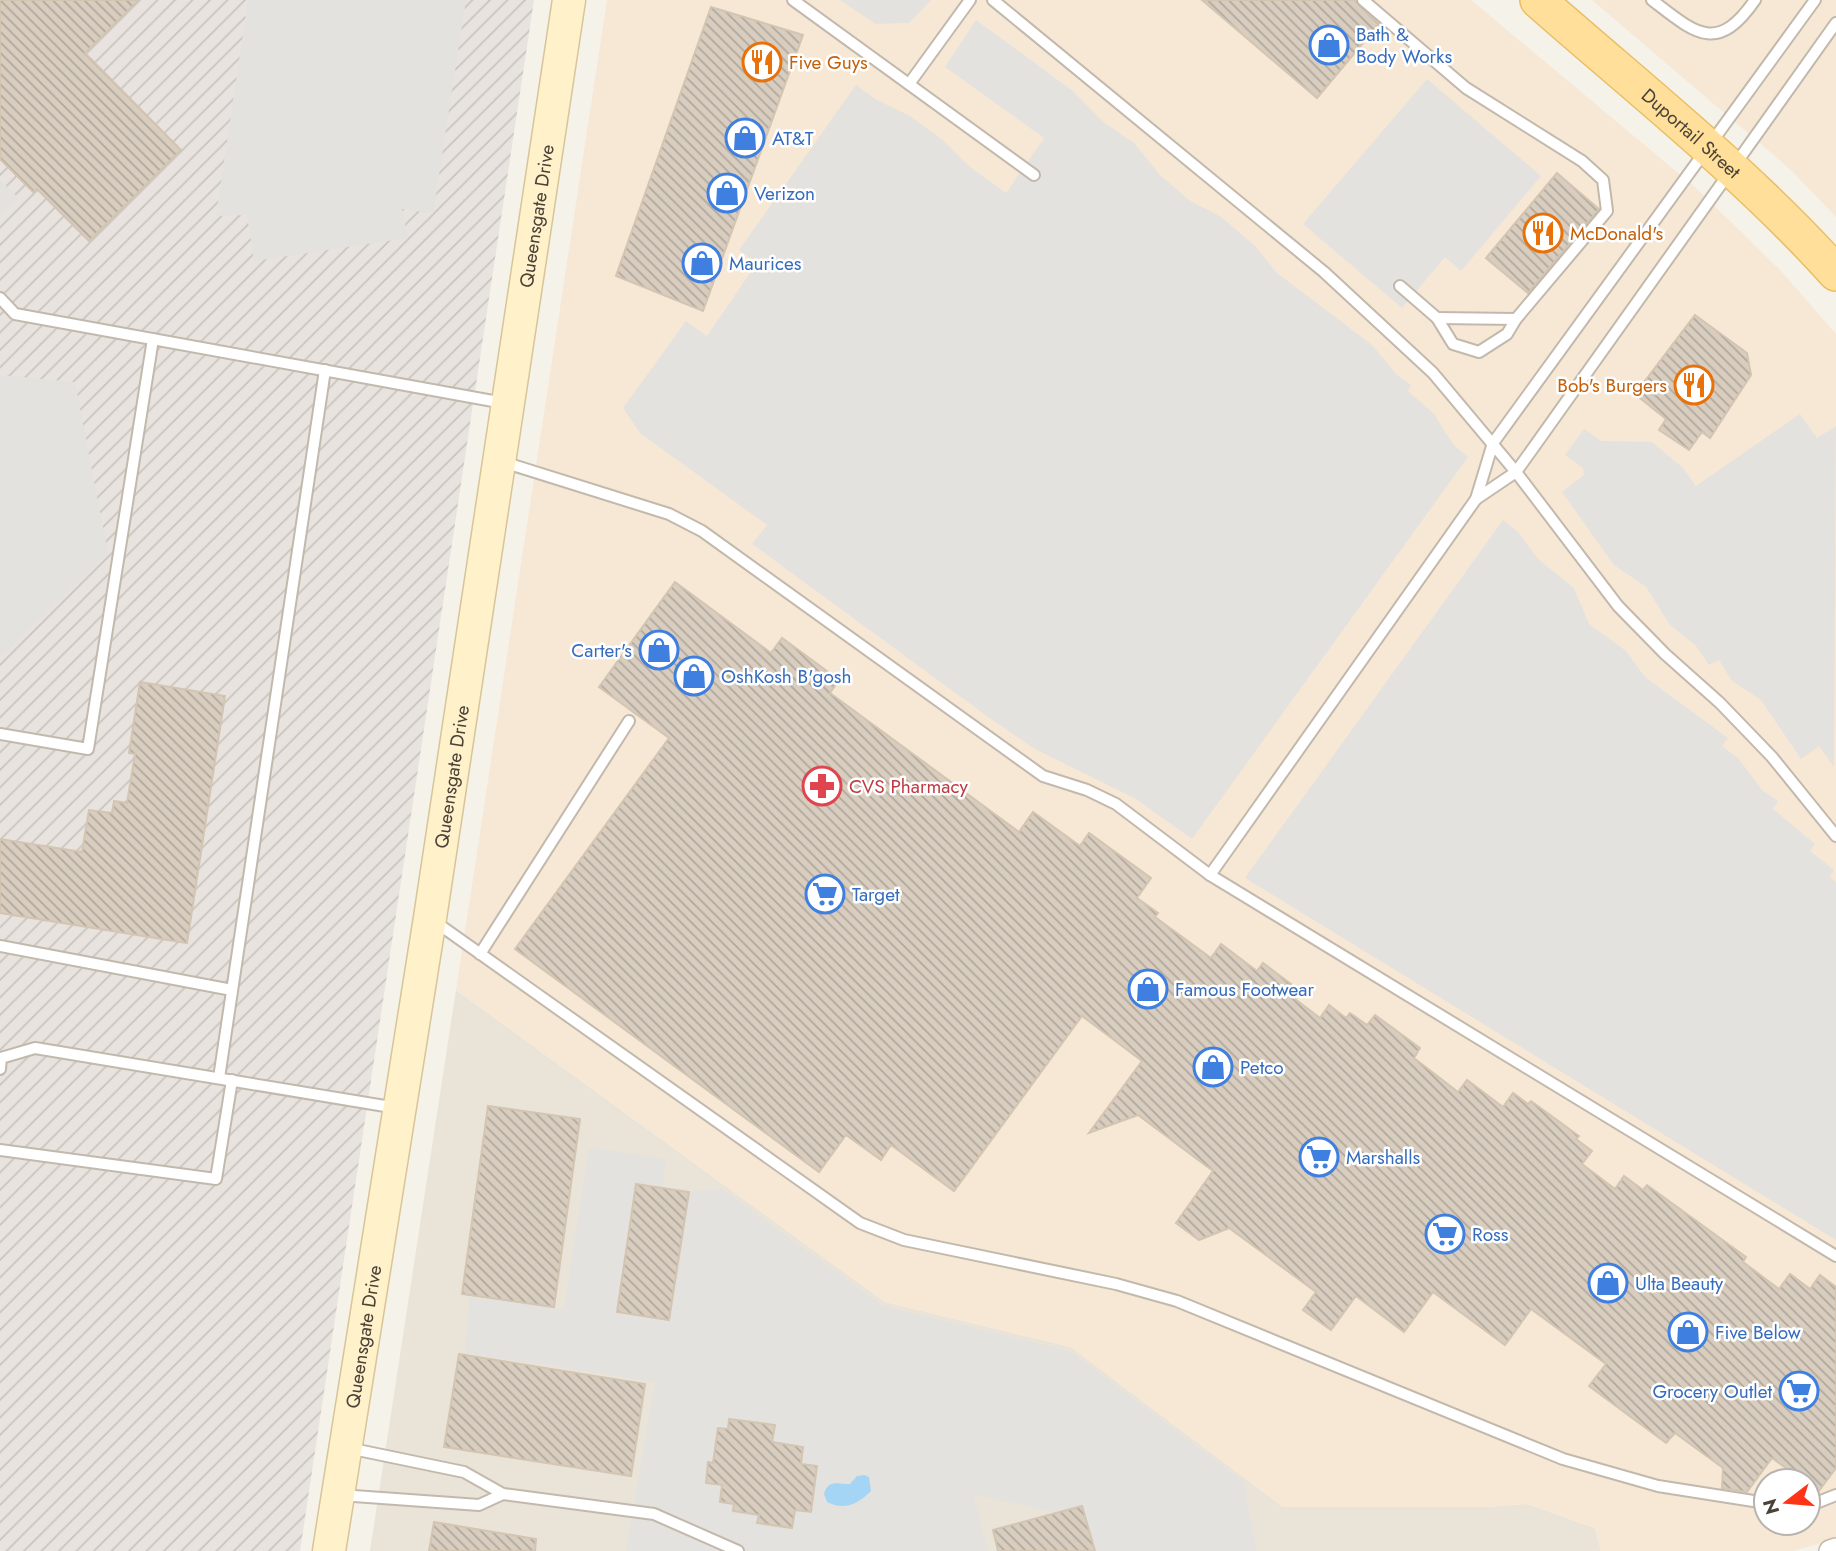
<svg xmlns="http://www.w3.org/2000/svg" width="1836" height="1551" font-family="Jost,sans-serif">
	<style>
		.residential { fill: #eae3d8 }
		.commercial { fill: #f7e8d5; fill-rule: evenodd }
		.industrial { fill: url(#industrial-furrows) }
		.parking { fill: #e4e2de }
		.water { fill: #a5d5f4 }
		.building { fill: url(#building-back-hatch); stroke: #d3c5b1; stroke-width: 2 }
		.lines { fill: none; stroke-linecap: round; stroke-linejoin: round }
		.lane-casing { stroke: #c2b9ac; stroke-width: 14 }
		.street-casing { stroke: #c2b9ac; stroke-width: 24 }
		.secondary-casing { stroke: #d7c598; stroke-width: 35 }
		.primary-casing { stroke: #e9be64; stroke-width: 38 }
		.lane { stroke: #fff; stroke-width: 10 }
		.street { stroke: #fff; stroke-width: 21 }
		.secondary { stroke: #fff1ca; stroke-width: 32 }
		.primary { stroke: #ffdf99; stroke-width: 35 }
		.labels { text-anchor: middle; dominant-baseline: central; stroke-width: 5; stroke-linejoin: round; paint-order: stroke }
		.shop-label { font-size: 19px; fill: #366cbe; stroke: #fff; text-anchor: start }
		.food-label { font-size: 19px; fill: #c56008; stroke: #fff; text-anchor: start }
		.street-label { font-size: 19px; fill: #4a4237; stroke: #fff }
		.health-label { font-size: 19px; fill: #be3a42; stroke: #fff; text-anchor: start }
	</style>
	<defs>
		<pattern id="industrial-furrows" width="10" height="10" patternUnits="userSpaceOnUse" patternTransform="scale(1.75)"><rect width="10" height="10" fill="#e8e3de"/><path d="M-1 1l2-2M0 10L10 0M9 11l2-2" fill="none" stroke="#c8c4bf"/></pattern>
		<pattern id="building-back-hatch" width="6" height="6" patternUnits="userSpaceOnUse" patternTransform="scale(1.75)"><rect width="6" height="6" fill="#d8cdbf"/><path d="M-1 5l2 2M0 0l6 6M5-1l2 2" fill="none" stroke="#b1a89c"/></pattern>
	</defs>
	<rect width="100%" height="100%" fill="#f5f2ea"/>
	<polygon class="residential" points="456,990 885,1302 1071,1347 1283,1507 1488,1507 1527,1504 1595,1528 1601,1551 370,1551"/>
	<g class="commercial">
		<path d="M607,0H1471L1696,188L1781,271L1836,334V1539L1793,1551H1601L1595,1528L1527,1504L1488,1507H1283L1071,1347L885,1302L456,990ZM1766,1481H1808V1523H1766Z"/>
		<polygon points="1592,0 1836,0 1836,217 1791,170"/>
	</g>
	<polygon class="industrial" points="0,0 534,0 300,1551 0,1551"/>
	<g class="parking">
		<polygon points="248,0 466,0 433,214 402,209 408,238 254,261 247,215 216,216"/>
		<polygon points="840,0 931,0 909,23 876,24"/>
		<polygon points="976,20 1073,91 1102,121 1134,143 1160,175 1189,200 1221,217 1254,245 1277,273 1372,345 1397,375 1411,385 1408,391 1434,414 1453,444 1468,457 1192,839 1136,799 1035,749 991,719 752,544 767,525 640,433 623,408 686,321 707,336 757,263 739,250 856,85 875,99 910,116 944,141 969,166 1006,193 1044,138 945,67"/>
		<polygon points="1427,79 1541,176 1461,271 1445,257 1402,308 1303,224"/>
		<polygon points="0,179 18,198 0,215"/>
		<polygon points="0,375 75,382 108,553 0,657"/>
		<polygon points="1800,414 1817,438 1836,426 1834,767 1819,746 1801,759 1761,700 1732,681 1719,660 1709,665 1696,646 1670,625 1646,587 1614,565 1562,492 1584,475 1583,468 1565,455 1584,429 1601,441 1652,442 1683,468 1696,486"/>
		<polygon points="1503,520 1518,532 1539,560 1574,588 1589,624 1626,651 1645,677 1728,738 1722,746 1738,758 1762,790 1778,801 1773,809 1815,844 1810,851 1834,870 1830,877 1836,882 1836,1240 1245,878"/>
		<polygon points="589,1147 666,1159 662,1188 636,1184 689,1192 722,1189 883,1306 1070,1351 1244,1482 1256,1551 1095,1551 1082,1506 1056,1513 973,1494 988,1551 626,1551 655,1382 465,1353 470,1295 564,1309"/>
	</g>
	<path class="water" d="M864,1475L869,1477L871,1491C858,1504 844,1511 827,1502L824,1494C828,1479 838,1484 850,1484L857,1476Z"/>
	<g class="building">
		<polygon points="0,0 139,0 85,53 181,150 89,241 37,189 33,192 0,159"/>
		<polygon points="1202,0 1354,0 1379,24 1317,98"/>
		<polygon points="711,7 803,35 703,311 616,276"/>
		<polygon points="1557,173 1599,209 1528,293 1486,258"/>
		<polygon points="1695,315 1747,353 1751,375 1710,438 1702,432 1689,450 1659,430 1666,419 1635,394"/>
		<polygon points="675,582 771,653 782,638 839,680 830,693 1019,832 1033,812 1080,846 1089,833 1151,878 1137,898 1158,913 1155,917 1211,958 1221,944 1257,971 1263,963 1291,984 1286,992 1320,1018 1329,1005 1346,1018 1350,1013 1367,1025 1375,1015 1420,1048 1414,1058 1458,1092 1467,1080 1503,1107 1513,1093 1528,1104 1531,1101 1579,1136 1576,1139 1592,1151 1582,1164 1615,1189 1624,1176 1643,1190 1647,1185 1746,1257 1743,1262 1779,1289 1790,1274 1810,1289 1820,1275 1836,1287 1836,1468 1818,1492 1808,1484 1808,1481 1804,1481 1772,1458 1747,1492 1722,1488 1723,1468 1675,1433 1666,1443 1589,1386 1606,1364 1531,1309 1505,1345 1433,1292 1404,1332 1356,1296 1331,1330 1303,1310 1316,1292 1229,1228 1199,1240 1176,1223 1213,1171 1138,1115 1089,1133 1142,1061 1082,1016 954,1191 891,1145 881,1160 846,1135 819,1172 515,949 669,738 599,687"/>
		<polygon points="140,682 225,696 187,943 0,913 0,839 82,852 89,810 112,813 114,801 127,803 135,754 129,753"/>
		<polygon points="488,1106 580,1119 554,1307 462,1294"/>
		<polygon points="636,1184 689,1192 669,1320 617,1312"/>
		<polygon points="459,1354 645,1384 631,1476 444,1447"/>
		<polygon points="729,1419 775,1425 772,1442 803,1447 801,1464 817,1466 811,1512 795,1510 792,1528 757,1523 759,1515 733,1511 734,1504 720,1502 722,1485 706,1483 708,1462 713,1463 718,1428 728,1429"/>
		<polygon points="1082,1506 1095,1551 998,1551 993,1530"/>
		<polygon points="434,1522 536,1539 535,1551 429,1551"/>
	</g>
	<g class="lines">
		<defs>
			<g id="lane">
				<polyline points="793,0 1034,175"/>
				<polyline points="993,0 1324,272 1433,373 1516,472 1618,606 1665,654 1720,703 1772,757 1836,836"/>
				<polyline points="1363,0 1466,88 1582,161 1603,180 1607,211 1516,319 1507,334 1479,352 1453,344 1437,318 1400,286"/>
				<path d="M1652,0C1695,33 1717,55 1755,0"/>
				<polyline points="909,84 970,0"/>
				<polyline points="0,298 15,314 504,403"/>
				<polyline points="1437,318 1516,319"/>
				<polyline points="503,462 669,514 702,531 1043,776 1087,790 1116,804 1210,875 1836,1256"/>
				<polyline points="1476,499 1516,472 1836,23"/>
				<polyline points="0,734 88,749 153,339"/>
				<polyline points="1210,875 1476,499 1493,443 1815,0"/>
				<polyline points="434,921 860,1223 904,1240 1116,1284 1177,1301 1563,1459 1658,1486 1766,1503"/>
				<polyline points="0,946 232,990"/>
				<polyline points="480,954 629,721"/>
				<polyline points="0,1069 1,1058 35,1048 397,1108"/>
				<polyline points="219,1078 325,370"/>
				<polyline points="0,1150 216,1179 232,1080"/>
				<polyline points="348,1448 464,1472 503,1494 654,1514 738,1551"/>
				<polyline points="340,1495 479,1505 503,1494"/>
				<polyline points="1808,1503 1816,1503 1836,1495"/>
			</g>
			<polyline id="street" points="1830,1551 1836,1549"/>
			<g id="secondary">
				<path id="s1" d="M329,1551L430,918L569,0"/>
			</g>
			<g id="primary">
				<path id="s2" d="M1538,0C1639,89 1746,173 1836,273"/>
			</g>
		</defs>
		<use href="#lane" class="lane-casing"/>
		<use href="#street" class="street-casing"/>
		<use href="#secondary" class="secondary-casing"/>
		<use href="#primary" class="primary-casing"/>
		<use href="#lane" class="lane"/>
		<use href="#street" class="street"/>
		<use href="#secondary" class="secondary"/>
		<use href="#primary" class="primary"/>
	</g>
	<defs>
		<symbol id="shop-ring" viewBox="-11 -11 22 22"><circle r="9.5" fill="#fff" stroke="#3f7fe0" stroke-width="1.5"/><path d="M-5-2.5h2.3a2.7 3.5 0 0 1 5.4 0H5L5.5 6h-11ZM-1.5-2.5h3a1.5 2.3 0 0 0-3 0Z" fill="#3f7fe0"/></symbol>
		<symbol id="restaurant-ring" viewBox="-11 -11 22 22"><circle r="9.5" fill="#fff" stroke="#e8710a" stroke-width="1.5"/><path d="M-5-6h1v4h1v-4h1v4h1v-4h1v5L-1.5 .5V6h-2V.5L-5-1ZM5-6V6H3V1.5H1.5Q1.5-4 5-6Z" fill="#e8710a"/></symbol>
		<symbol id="pharmacy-ring" viewBox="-11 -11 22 22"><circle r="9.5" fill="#fff" stroke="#e0444e" stroke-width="1.5"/><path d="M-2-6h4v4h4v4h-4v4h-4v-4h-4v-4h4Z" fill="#e0444e"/></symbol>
		<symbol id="supermarket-ring" viewBox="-11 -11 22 22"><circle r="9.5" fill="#fff" stroke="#3f7fe0" stroke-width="1.5"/><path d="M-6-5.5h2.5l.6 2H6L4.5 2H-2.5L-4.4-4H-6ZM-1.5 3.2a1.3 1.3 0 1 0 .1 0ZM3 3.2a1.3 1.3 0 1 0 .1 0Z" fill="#3f7fe0"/></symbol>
	</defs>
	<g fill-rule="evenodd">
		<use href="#shop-ring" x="1307" y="23" width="44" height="44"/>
		<use href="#restaurant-ring" x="740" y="40" width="44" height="44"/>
		<use href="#shop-ring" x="723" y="116" width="44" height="44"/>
		<use href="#shop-ring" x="705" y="171" width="44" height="44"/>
		<use href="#restaurant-ring" x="1521" y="211" width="44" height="44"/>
		<use href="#shop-ring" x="680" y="241" width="44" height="44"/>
		<use href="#restaurant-ring" x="1672" y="363" width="44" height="44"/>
		<use href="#shop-ring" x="637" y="628" width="44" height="44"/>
		<use href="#shop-ring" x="672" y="654" width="44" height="44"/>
		<use href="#pharmacy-ring" x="800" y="764" width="44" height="44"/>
		<use href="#supermarket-ring" x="803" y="872" width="44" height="44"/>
		<use href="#shop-ring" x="1126" y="967" width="44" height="44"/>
		<use href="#shop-ring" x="1191" y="1045" width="44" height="44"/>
		<use href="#supermarket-ring" x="1297" y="1135" width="44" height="44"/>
		<use href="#supermarket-ring" x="1423" y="1212" width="44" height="44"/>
		<use href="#shop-ring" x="1586" y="1261" width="44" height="44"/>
		<use href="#shop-ring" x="1666" y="1310" width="44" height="44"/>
		<use href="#supermarket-ring" x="1777" y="1369" width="44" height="44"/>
	</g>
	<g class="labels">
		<g class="shop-label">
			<text x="1356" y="34">Bath &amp;<tspan x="1356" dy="22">Body Works</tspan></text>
			<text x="772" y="138">AT&amp;T</text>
			<text x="754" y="193">Verizon</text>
			<text x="729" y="263">Maurices</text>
			<text x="632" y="650" text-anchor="end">Carter's</text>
			<text x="721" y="676">OshKosh B'gosh</text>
			<text x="852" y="894">Target</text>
			<text x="1175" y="989">Famous Footwear</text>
			<text x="1240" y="1067">Petco</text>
			<text x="1346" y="1157">Marshalls</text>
			<text x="1472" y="1234">Ross</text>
			<text x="1635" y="1283">Ulta Beauty</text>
			<text x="1715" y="1332">Five Below</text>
			<text x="1772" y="1391" text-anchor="end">Grocery Outlet</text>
		</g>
		<g class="food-label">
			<text x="789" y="62">Five Guys</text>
			<text x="1570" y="233">McDonald's</text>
			<text x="1667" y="385" text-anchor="end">Bob's Burgers</text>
		</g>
		<g class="street-label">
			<text stroke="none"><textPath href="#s2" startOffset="203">Duportail Street</textPath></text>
			<text stroke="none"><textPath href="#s1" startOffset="1351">Queensgate Drive</textPath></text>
			<text stroke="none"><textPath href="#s1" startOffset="784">Queensgate Drive</textPath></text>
			<text stroke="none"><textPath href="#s1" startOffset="217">Queensgate Drive</textPath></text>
		</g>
		<g class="health-label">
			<text x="849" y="786">CVS Pharmacy</text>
		</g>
	</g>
	<g transform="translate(1787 1502) rotate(254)"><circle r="33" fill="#ffffff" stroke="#b7b3af" stroke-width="2"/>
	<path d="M0-5L12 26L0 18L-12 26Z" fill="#ff3417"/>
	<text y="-10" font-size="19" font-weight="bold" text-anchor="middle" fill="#4a4237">N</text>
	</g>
</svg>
